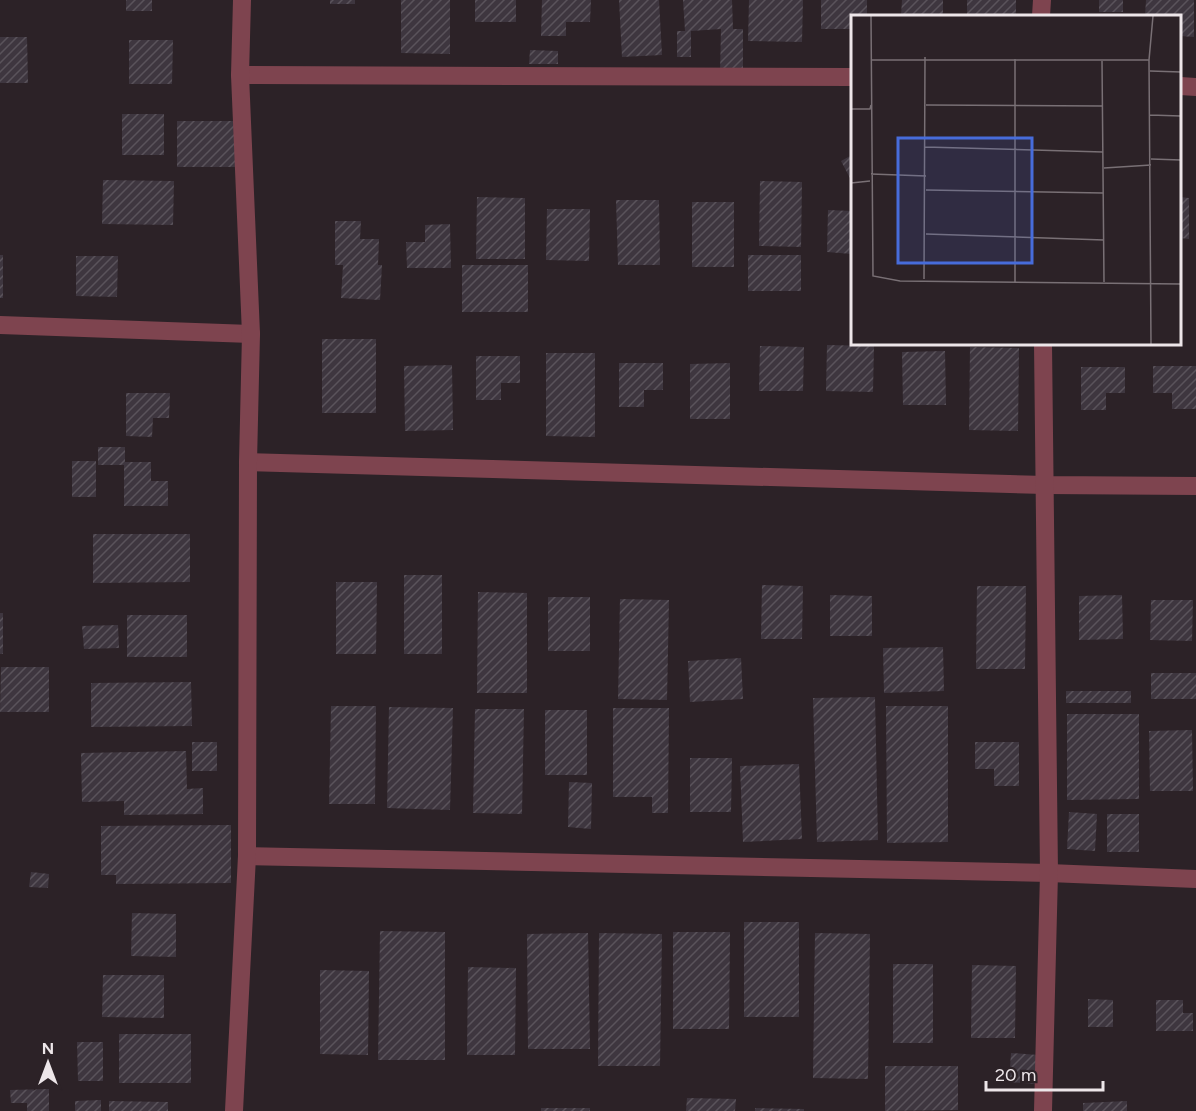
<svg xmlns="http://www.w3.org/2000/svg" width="1196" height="1111" font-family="Figtree,sans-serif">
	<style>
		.building { fill: url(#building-hatch) }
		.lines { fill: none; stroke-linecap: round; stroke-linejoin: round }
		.minor { stroke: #7e444f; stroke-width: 18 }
		.inset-road { fill: none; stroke: #797075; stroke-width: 1.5 }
		.view { fill: #476cdb; fill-opacity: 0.15; stroke: #476cdb; stroke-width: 3 }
		.inset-edge { fill: none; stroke: #ede6e9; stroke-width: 3 }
	</style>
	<defs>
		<pattern id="building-hatch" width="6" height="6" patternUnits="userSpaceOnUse" patternTransform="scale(1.5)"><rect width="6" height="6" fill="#3e363f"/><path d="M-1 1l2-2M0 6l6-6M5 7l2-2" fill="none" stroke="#5a535b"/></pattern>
	</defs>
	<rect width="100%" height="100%" fill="#2c2227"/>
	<g class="building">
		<rect x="126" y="0" width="26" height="11"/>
		<rect x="330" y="0" width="25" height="4"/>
		<polygon points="401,0 450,0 450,54 401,53"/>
		<rect x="475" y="0" width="41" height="22"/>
		<polygon points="542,0 591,0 590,22 566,22 566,36 541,36"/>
		<polygon points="619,0 659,0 662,55 622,57"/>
		<polygon points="683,0 732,0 733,29 743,29 743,73 720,73 721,29 691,31 691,57 677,57 677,31 685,31"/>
		<polygon points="749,0 803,0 802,42 748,41"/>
		<polygon points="821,0 867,0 867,16 852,16 852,29 821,29"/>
		<polygon points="902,0 943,0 943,16 901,16"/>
		<rect x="967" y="0" width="49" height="16"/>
		<rect x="1099" y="0" width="24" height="12"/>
		<polygon points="1146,0 1194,0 1194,37 1180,36 1180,16 1145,16"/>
		<polygon points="0,37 27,37 28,83 0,83"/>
		<polygon points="129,40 173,40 172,84 129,84"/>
		<polygon points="530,50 558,51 558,64 529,64"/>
		<rect x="122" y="114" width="42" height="41"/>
		<rect x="177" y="121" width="59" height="46"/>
		<polygon points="852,155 852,182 841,161"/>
		<polygon points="103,180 174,181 173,225 102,224"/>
		<polygon points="760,181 802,182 801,247 759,246"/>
		<polygon points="477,197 525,198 525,259 476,259"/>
		<polygon points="1180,197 1189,198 1189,239 1180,238"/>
		<polygon points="616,200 659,200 660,265 618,265"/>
		<rect x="692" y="202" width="42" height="65"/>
		<polygon points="547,209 590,209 589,261 546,260"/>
		<polygon points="828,210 852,211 852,254 827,252"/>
		<polygon points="335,221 361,221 360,239 379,239 378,265 382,265 380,300 341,298 343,265 335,265"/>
		<polygon points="450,224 451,268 407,268 406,242 425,242 425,225"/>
		<rect x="0" y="255" width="3" height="43"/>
		<rect x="748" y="255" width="53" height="36"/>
		<polygon points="76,256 118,256 117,297 76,296"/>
		<rect x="462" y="265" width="66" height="47"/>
		<rect x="322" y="339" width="54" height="74"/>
		<polygon points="827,345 874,346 873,392 826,391"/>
		<polygon points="760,346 804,347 803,391 759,391"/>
		<polygon points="970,347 1019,348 1018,431 969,430"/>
		<polygon points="945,351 946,405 903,405 902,352"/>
		<polygon points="546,353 595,353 595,437 546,436"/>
		<polygon points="476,356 520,356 520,383 501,383 501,400 476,400"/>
		<polygon points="619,363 663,363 663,390 644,390 644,407 619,407"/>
		<polygon points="730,363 730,419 690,419 690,364"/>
		<polygon points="452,365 453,430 405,431 404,366"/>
		<polygon points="1153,366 1196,366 1196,409 1172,409 1172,393 1153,393"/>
		<polygon points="1081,367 1125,367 1125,393 1106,393 1106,410 1081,410"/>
		<polygon points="126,393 170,393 169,418 153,418 152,437 126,436"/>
		<polygon points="98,447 125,447 125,462 151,462 151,481 168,481 168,506 124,506 124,465 98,465"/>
		<rect x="72" y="461" width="24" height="36"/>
		<polygon points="93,534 190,534 190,582 93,583"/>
		<rect x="404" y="575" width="38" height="79"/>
		<polygon points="336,582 377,582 376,654 336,654"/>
		<polygon points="762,585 803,586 802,639 761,639"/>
		<polygon points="977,586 1026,586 1025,669 976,669"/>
		<polygon points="478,592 527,593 527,693 477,693"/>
		<polygon points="830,595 872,596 872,636 830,636"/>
		<polygon points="1122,595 1123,639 1079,640 1079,596"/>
		<rect x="548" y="597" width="42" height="54"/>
		<polygon points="620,599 669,600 667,700 618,699"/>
		<polygon points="1151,600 1193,600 1192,641 1150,640"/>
		<rect x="0" y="613" width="3" height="41"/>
		<rect x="127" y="615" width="60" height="42"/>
		<polygon points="118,625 119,648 84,649 82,626"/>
		<polygon points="943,647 944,691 884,693 883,648"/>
		<polygon points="741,658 743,699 690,702 688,661"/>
		<polygon points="1,667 49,667 49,712 0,712"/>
		<rect x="1151" y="673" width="45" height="26"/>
		<polygon points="191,682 192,726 91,727 91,683"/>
		<rect x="1066" y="691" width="65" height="12"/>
		<polygon points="875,697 878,840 817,842 813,698"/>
		<polygon points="331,706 376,706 375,804 329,804"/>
		<polygon points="886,706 948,706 948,842 887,843"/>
		<polygon points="389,707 453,708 450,810 387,808"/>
		<polygon points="613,708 669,708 668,813 652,813 652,797 613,797"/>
		<polygon points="475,709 524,709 522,814 473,813"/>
		<rect x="545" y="710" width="42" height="65"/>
		<polygon points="1067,714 1139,714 1139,799 1067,800"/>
		<polygon points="1192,730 1193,791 1150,791 1149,731"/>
		<rect x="192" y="742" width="25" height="29"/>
		<polygon points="975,742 1019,742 1019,786 994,786 994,769 975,769"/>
		<polygon points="186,751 187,789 203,788 203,814 124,815 124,801 82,802 81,753"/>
		<polygon points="690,758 732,758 731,812 690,812"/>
		<polygon points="799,764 802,839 743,842 740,766"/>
		<polygon points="569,782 592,783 591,829 568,827"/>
		<polygon points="1069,812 1097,814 1095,851 1067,849"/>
		<rect x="1107" y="814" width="32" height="38"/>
		<polygon points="231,825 231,883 116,884 116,875 101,875 101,826"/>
		<polygon points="31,872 49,874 48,888 29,887"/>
		<polygon points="132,913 176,914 176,957 131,956"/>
		<rect x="744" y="922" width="55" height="95"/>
		<polygon points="380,931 445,932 445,1060 378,1060"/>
		<polygon points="673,932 730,932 729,1029 673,1029"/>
		<polygon points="588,933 590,1049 528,1049 527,934"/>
		<polygon points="599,933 662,934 660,1066 598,1066"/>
		<polygon points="815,933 870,934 868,1079 813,1078"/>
		<rect x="893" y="964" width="40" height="79"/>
		<polygon points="972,965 1016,966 1015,1038 971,1038"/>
		<polygon points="468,967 516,968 515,1055 467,1055"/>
		<polygon points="320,970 369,971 368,1055 320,1054"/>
		<polygon points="103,975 164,975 164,1018 102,1017"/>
		<polygon points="1088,999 1113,1000 1113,1027 1088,1027"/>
		<polygon points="1156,1000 1183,1000 1183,1013 1193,1013 1193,1031 1156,1031"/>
		<rect x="119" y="1034" width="72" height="49"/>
		<polygon points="77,1042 103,1042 103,1081 78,1081"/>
		<polygon points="1011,1053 1038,1055 1036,1084 1009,1082"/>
		<polygon points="885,1066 958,1066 958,1110 885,1111"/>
		<polygon points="49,1089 49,1111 27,1111 27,1103 11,1103 10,1090"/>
		<polygon points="687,1098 736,1099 735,1111 686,1111"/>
		<polygon points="101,1100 101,1111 75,1111 75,1101"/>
		<polygon points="109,1101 168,1102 168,1111 109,1111"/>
		<polygon points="1127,1101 1127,1111 1083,1111 1083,1103"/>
		<rect x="541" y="1108" width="49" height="3"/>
		<polygon points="755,1108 804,1109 804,1111 755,1111"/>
	</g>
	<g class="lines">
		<g class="minor">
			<polyline points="1041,16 1042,0"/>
			<polyline points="240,75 852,77"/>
			<polyline points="1180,86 1196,87"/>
			<polyline points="0,325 251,334"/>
			<polyline points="248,462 1045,485 1196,486"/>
			<polyline points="247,856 1049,873 1196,879"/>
			<polyline points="234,1111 247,856 248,462 251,334 240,75 242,0"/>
			<polyline points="1043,1111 1049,873 1043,344"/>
		</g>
	</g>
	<g transform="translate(851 15)">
		<rect width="330" height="330" fill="#2c2227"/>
		<path class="inset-road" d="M20,1L22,261L49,266L330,269M164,44V268M20,45H298M251,46L253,267M299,56L330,57M75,90L252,91M0,94H19L20,90M299,100L330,101M74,132L252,137M300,144L330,145M253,153L300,150M20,159L75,161M0,168L19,166M75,175L252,178M75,219L253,225M73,264L74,42M300,329L298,45L302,1"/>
		<path class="view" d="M47,123H181V248H47Z"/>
		<rect width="330" height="330" class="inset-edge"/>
	</g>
	<g transform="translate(48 1063)" stroke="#2c2227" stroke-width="4.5" paint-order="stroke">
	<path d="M0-4.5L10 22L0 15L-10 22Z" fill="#ede6e9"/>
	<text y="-9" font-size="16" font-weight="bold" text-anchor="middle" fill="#ede6e9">N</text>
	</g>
	<path d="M986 1081v9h117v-9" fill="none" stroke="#ede6e9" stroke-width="3"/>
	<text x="995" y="1081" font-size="18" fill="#ede6e9" stroke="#2c2227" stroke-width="4.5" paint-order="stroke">20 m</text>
</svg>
